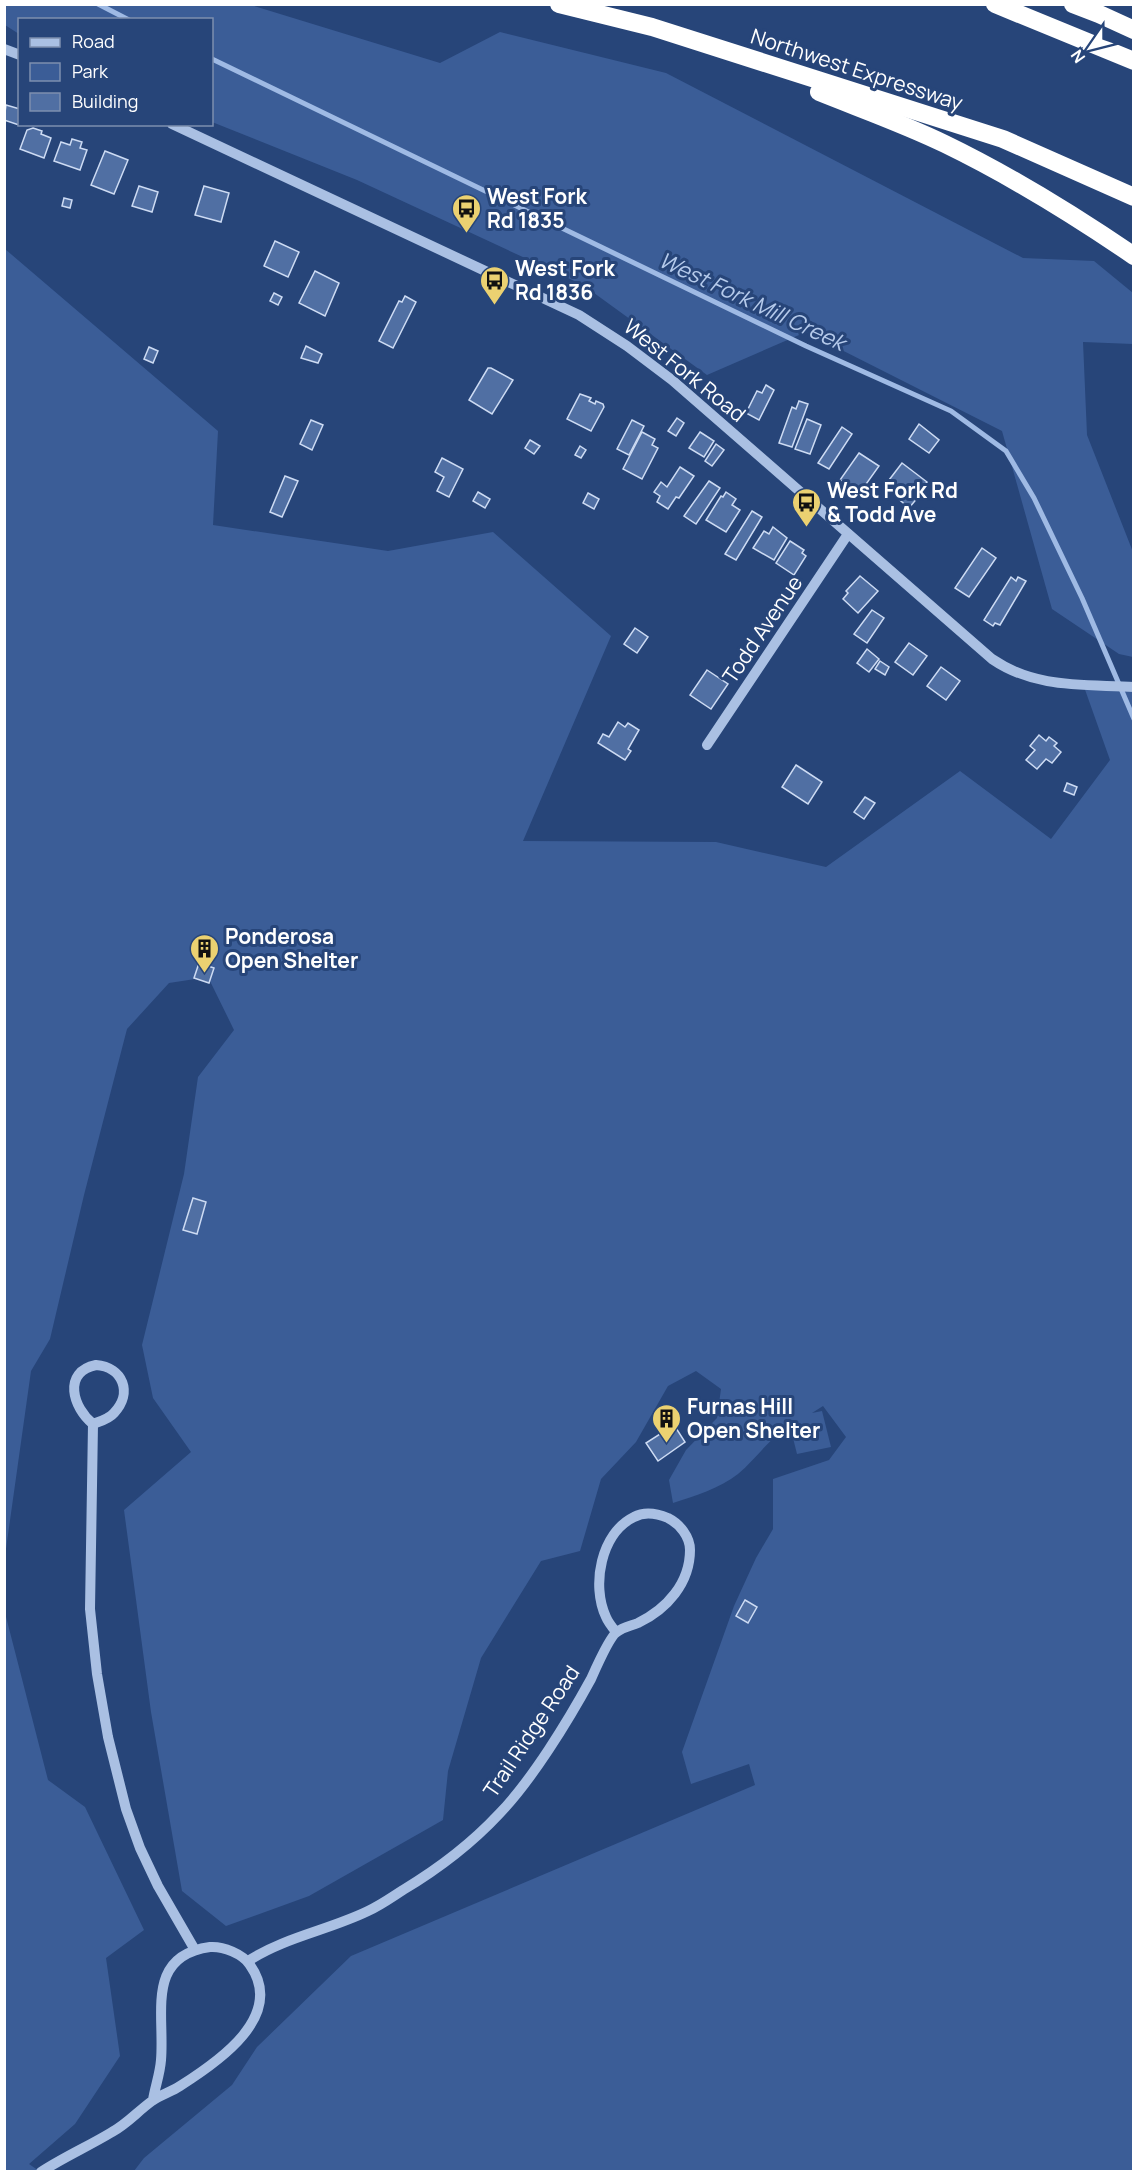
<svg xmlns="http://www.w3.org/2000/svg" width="1138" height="2176" font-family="Manrope,sans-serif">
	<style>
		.green { fill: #3b5d97 }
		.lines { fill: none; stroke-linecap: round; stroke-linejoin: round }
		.stream { stroke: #9fbae4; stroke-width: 5 }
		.building { fill: #506fa3; stroke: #cddbf3; stroke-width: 1.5 }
		.minor { stroke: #aac0e3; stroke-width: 10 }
		.highway { stroke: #fff; stroke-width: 18 }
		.labels { text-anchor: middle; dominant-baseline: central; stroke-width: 6; stroke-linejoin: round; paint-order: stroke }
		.street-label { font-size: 21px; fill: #fff; stroke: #274579 }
		.poi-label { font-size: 21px; font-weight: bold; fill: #fff; stroke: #274579; text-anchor: start }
		.water-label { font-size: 22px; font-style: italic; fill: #b5caeb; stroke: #274579 }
	</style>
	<rect width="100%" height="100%" fill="#274579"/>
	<g class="green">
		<polygon points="4,5 251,5 440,63 500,32 666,73 1023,258 1094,261 1133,293 1133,344 1083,342 1087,435 1133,552 1133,657 1119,654 1052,609 1002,431 806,332 707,375 583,285 357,180 212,122 212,20 20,20 19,34 5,25"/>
		<path d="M5,249L218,431L213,525L388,551L493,532L611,636L523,841L716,842L826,867L960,771L1051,839L1110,760L1083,684L1133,687V2171H134L144,2158L232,2085L257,2047L351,1956L755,1785L749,1764L691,1784L682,1752L734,1606L756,1558L773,1529V1479L829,1460L846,1437L823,1406L812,1413L822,1411L831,1447L797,1454L790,1426C769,1438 757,1458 738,1474C720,1488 695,1496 673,1503L669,1480L686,1450L717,1418L721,1389L696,1371L668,1386L636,1442L601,1479L580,1551L541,1561L481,1658L448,1771L443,1820L309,1896L226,1926L182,1891L151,1712L124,1510L191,1452L153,1398L142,1345L184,1174L198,1077L234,1030L208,977L169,983L127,1029L84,1195L50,1339L31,1371L5,1556Z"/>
		<polygon points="4,1609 48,1780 85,1807 144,1930 106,1958 120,2056 75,2124 29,2164 39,2171 5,2171"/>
	</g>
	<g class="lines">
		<g class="stream">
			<polyline points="98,4 129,20"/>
			<polyline points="212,59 806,346 951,411 1006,451 1034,498 1082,598 1134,719"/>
		</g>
	</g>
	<g class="building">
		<polygon points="6,105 20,109 19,125 4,120"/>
		<polygon points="33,128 42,131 41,134 51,138 44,158 20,149 27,130"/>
		<polygon points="72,139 82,142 80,148 87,150 80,170 54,161 61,142 70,145"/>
		<polygon points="105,151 128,160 114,194 91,185"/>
		<polygon points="139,186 158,192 152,212 132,206"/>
		<polygon points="204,186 229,193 221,222 195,215"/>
		<polygon points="64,198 72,200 70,208 62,206"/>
		<polygon points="275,241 299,252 288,277 264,266"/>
		<polygon points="315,271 339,283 325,316 299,303"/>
		<polygon points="274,293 282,297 278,305 270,301"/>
		<polygon points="405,296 416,302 393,348 379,341 399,301 402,302"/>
		<polygon points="306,346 322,354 318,363 301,358"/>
		<polygon points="149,347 158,351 153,363 144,359"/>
		<polygon points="488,368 491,368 513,380 492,414 469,400"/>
		<polygon points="766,385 774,390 759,420 746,413 757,391 762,393"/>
		<polygon points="580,394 591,398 589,401 595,404 596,401 603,404 604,407 591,431 567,419"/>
		<polygon points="799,401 808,404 792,447 779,443 792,407 796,409"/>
		<polygon points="677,418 684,423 676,436 668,431"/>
		<polygon points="807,419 821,425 810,454 795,449"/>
		<polygon points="311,420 323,425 312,450 300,444"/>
		<polygon points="632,420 644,426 629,455 617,449"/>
		<polygon points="919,424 939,440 929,453 909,439"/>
		<polygon points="842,427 852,434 829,469 818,463"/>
		<polygon points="642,432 655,439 652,445 658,448 642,479 623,469"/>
		<polygon points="700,432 714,441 704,457 689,448"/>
		<polygon points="530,440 540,446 534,454 525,448"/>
		<polygon points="716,444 724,450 712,466 705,461"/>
		<polygon points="580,446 586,450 581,458 575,455"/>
		<polygon points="859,453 879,466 859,494 840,480"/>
		<polygon points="442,458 463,469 449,497 437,491 444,477 435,472"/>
		<polygon points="902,463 927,482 922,488 924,490 909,508 894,495 897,493 886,484"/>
		<polygon points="680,467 694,476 679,498 676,497 668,509 657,502 660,496 654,492 661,482 667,487"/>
		<polygon points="285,476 298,481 282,517 270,512"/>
		<polygon points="709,481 720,488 696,524 684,516"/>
		<polygon points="478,492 490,499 485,508 473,501"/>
		<polygon points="726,492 736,499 732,505 740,510 726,532 706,520 721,496 723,497"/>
		<polygon points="588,493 599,499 594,509 583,503"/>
		<polygon points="752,511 762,517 736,560 725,554"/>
		<polygon points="773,527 787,538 774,560 753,548 764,531 769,534"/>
		<polygon points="790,541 804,550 802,553 806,556 794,575 776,563"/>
		<polygon points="982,548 996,558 969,597 955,588"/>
		<polygon points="860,576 878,591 858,613 843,599 848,593 846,591"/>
		<polygon points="1011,577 1016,581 1018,577 1026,581 1000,625 995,623 993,626 984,620"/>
		<polygon points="872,610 884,618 867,643 854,634"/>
		<polygon points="635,628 648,637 637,653 624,644"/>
		<polygon points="909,643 927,656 913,675 895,662"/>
		<polygon points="867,649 879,659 869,672 857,663"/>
		<polygon points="880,661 889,667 885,675 875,669"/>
		<polygon points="941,667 960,681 946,700 927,686"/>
		<polygon points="707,670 728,684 711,709 690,695"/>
		<polygon points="618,722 625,727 628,723 639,730 628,749 631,751 625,760 598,743 603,734 609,737"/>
		<polygon points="1039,735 1046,741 1049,737 1057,743 1054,746 1061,752 1052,763 1046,759 1037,769 1026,760 1035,750 1030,746"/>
		<polygon points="796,765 822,782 808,804 782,787"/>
		<polygon points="1067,783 1077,787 1074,795 1064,791"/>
		<polygon points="865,797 875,803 864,819 854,812"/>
		<polygon points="199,963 214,968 209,983 194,978"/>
		<polygon points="193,1198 206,1202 197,1234 183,1230"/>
		<polygon points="674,1425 685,1442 658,1461 646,1443"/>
		<polygon points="745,1600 757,1607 748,1623 736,1616"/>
	</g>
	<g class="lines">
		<g class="minor">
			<polyline points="4,49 20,55"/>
			<path d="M172,124L579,315L627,346L672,380L992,659C1036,689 1083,684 1134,687"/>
			<polyline points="707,745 848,534"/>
			<path d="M96,1365C123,1367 133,1393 114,1413C109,1419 101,1421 93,1424C73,1408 62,1372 96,1365Z"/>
			<polyline points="93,1424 90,1609 97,1674 108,1737 126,1809 140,1848 158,1886 195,1950"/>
			<path d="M248,1961C285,1937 329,1930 368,1911C381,1905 392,1897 403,1890C438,1869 471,1844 499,1814C532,1780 568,1721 591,1679C595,1670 610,1636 617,1632C623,1627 631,1626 638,1623C667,1609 690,1583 690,1550C690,1537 680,1524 668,1518C656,1513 645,1511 634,1517C601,1533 591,1585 606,1617C608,1622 612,1627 616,1632"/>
			<path d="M41,2172C64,2157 89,2146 112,2132C127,2124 138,2111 152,2101C160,2095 171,2092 180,2086C218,2062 286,2016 250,1965C243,1954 223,1946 210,1947C145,1956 165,2014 161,2060C160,2074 155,2087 153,2100"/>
		</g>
		<g class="highway">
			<polyline points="559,4 652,27 1003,139 1134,197"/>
			<polyline points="995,4 1134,61"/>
			<polyline points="1073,4 1099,14 1134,30"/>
			<path d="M819,92C861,109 904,124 945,144C1011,176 1074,215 1134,256"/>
		</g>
	</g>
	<defs>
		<symbol id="bus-pin" viewBox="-11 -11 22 30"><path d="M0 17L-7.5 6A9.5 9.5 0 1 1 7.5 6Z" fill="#ebd171" stroke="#274579"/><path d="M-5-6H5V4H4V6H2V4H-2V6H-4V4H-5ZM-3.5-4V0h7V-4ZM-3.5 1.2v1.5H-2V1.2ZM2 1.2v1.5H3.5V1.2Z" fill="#111"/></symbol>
		<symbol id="building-pin" viewBox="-11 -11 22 30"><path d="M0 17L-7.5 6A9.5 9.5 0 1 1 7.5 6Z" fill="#ebd171" stroke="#274579"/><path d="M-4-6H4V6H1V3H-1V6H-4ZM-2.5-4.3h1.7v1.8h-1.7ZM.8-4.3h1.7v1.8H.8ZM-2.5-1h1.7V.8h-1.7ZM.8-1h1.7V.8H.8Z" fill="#111"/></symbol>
	</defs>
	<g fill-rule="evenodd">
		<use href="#bus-pin" x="450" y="192" width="33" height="45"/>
		<use href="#bus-pin" x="478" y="264" width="33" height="45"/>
		<use href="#bus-pin" x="790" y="486" width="33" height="45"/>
		<use href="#building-pin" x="188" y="932" width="33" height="45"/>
		<use href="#building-pin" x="650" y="1402" width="33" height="45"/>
	</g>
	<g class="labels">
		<g class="street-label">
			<text transform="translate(857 69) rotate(18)">Northwest Expressway</text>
			<text transform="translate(685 370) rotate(39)">West Fork Road</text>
			<text transform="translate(762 629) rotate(-56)">Todd Avenue</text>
			<text transform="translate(531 1731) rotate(-56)">Trail Ridge Road</text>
		</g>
		<g class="poi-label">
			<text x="487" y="196">West Fork<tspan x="487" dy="24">Rd 1835</tspan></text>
			<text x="515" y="268">West Fork<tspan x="515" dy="24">Rd 1836</tspan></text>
			<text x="827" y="490">West Fork Rd<tspan x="827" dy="24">&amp; Todd Ave</tspan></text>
			<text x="225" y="936">Ponderosa<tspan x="225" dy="24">Open Shelter</tspan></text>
			<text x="687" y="1406">Furnas Hill<tspan x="687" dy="24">Open Shelter</tspan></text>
		</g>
		<g class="water-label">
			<text transform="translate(752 301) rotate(25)">West Fork Mill Creek</text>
		</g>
	</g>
	<rect width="1138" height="2176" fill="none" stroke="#ffffff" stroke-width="12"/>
	<rect x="18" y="18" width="195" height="108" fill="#274579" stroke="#7d8faf" stroke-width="1.5"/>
	<rect x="30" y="38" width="30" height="9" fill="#aac0e3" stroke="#7d8faf" stroke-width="1.5"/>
	<text x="72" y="48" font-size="18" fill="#ffffff">Road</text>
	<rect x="30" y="63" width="30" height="18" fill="#3b5d97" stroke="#7d8faf" stroke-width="1.5"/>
	<text x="72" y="78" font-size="18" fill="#ffffff">Park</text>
	<rect x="30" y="93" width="30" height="18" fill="#506fa3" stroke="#7d8faf" stroke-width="1.5"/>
	<text x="72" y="108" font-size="18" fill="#ffffff">Building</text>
	<g transform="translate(1090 48) rotate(235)" stroke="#274579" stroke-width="4.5" paint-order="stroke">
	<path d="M0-4.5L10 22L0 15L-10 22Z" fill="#ffffff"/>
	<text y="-9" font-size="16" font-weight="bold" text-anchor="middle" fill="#ffffff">N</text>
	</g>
</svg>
